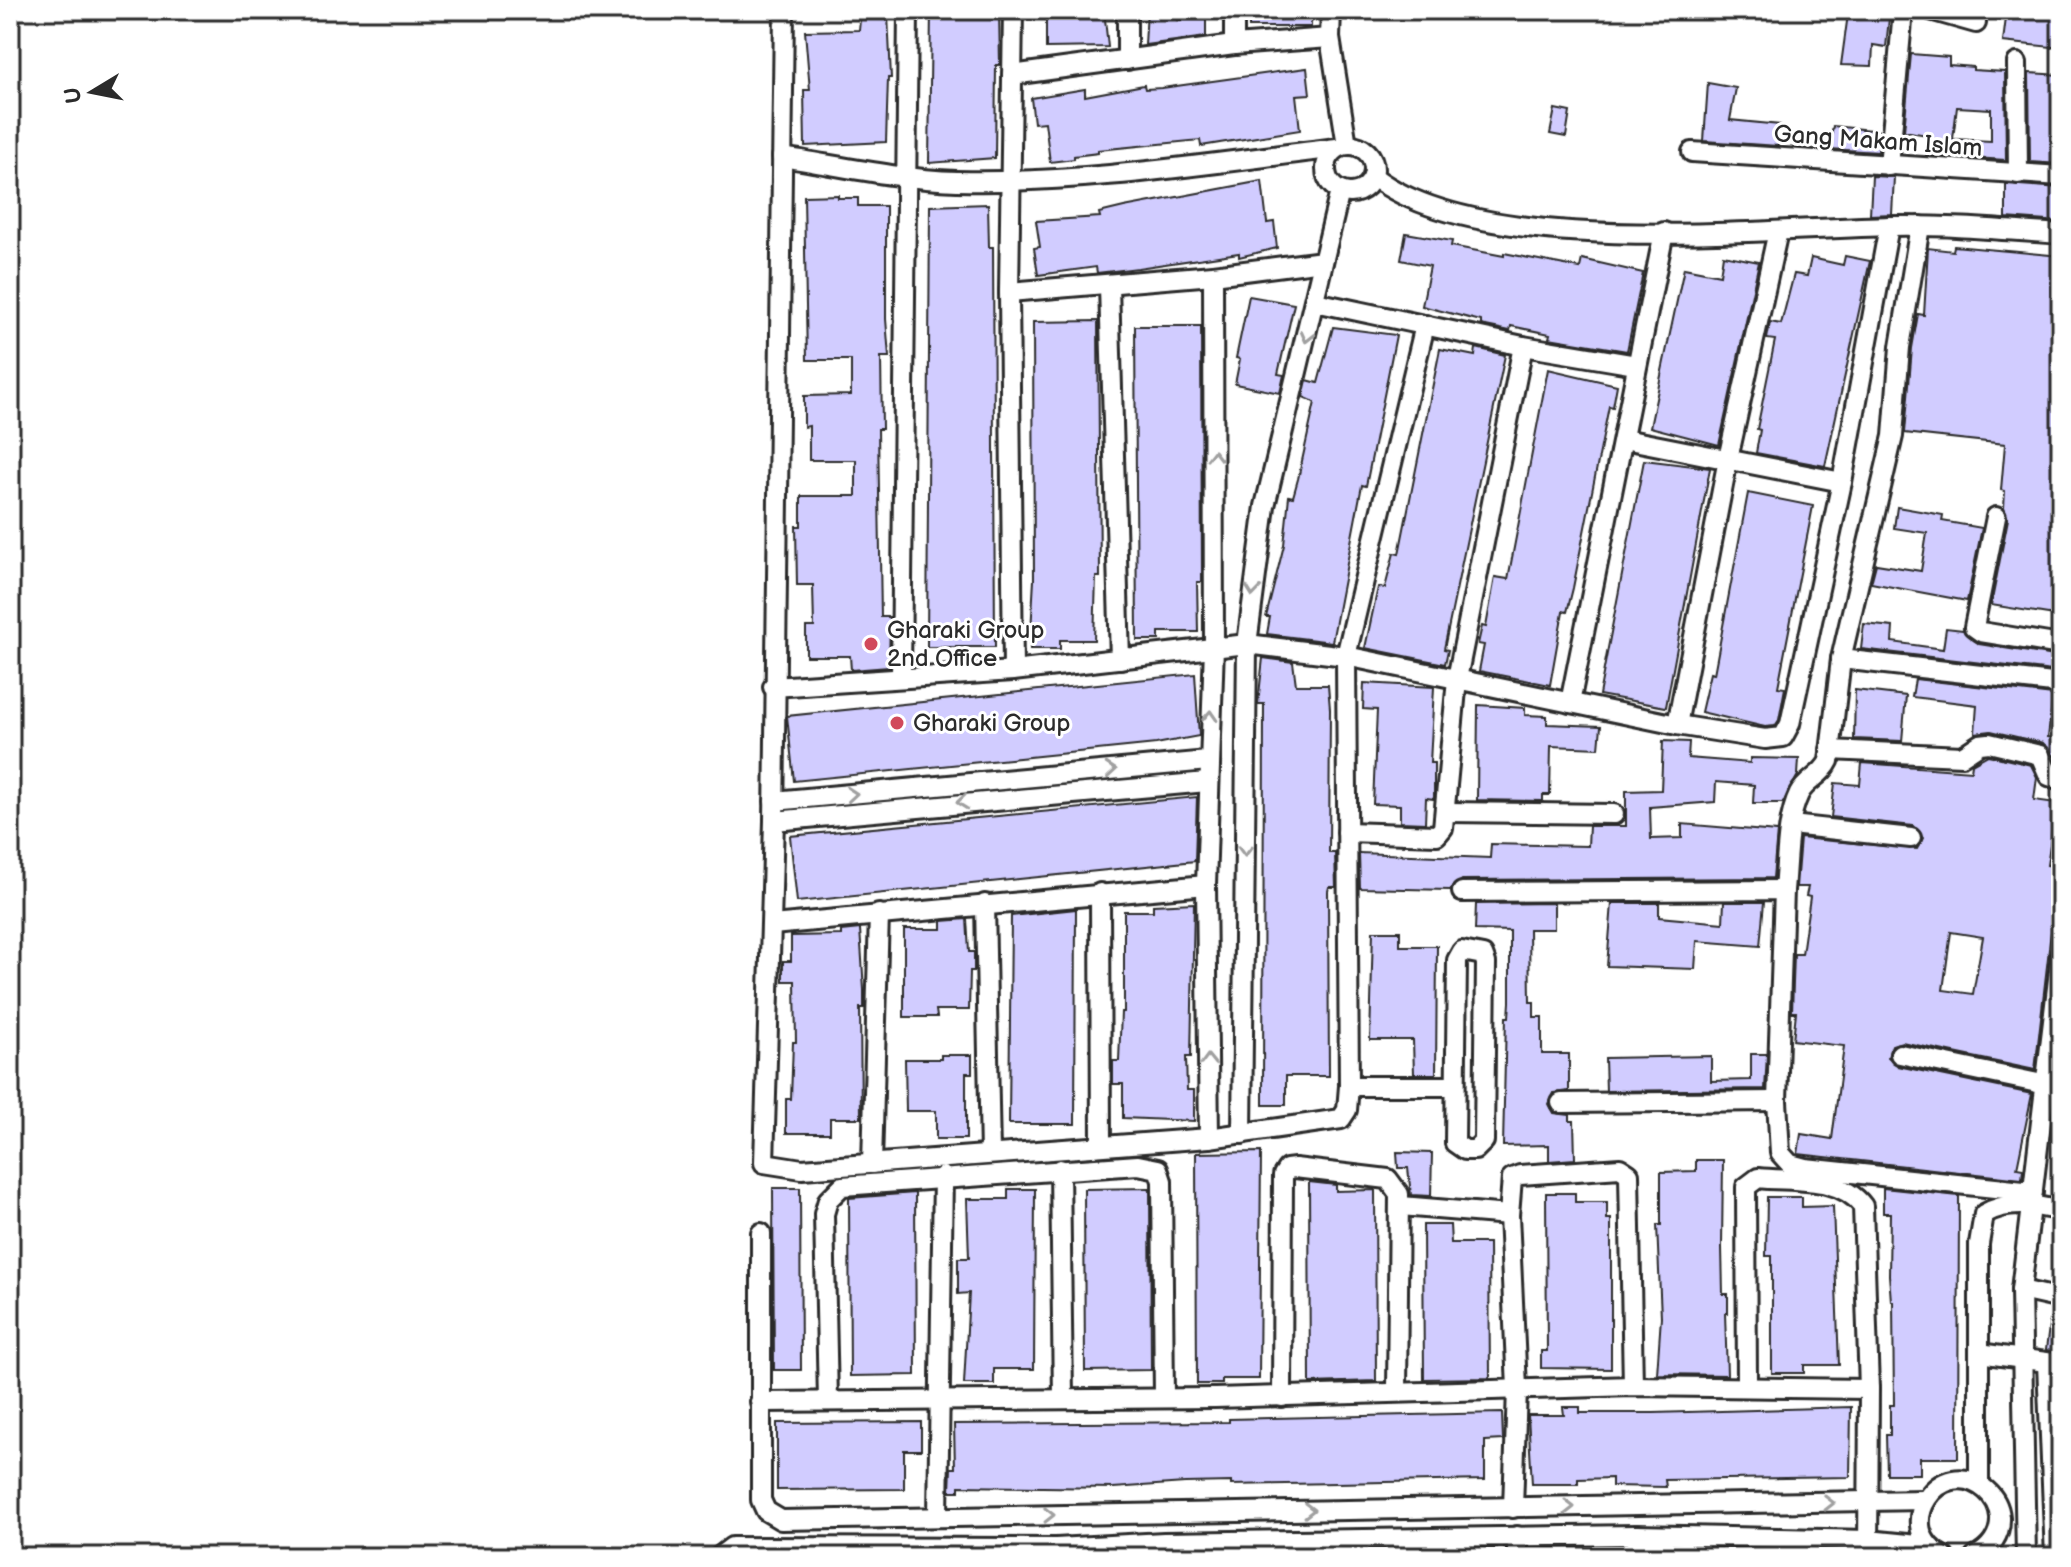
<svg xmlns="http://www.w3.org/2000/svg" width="2071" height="1567" font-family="'Balsamiq Sans',sans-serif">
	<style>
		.building { fill: #d1ccff; stroke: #2b2b2b; stroke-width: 2; fill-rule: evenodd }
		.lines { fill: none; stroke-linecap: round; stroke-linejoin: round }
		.street-casing { stroke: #2b2b2b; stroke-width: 24 }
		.street { stroke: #fff; stroke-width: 18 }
		.oneway { stroke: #a0a0a0 }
		.poi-dot { fill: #d1495b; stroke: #fff; stroke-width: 3 }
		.labels { text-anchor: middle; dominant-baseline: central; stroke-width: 6; stroke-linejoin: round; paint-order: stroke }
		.street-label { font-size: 24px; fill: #2b2b2b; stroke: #fff }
		.poi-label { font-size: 24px; fill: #2b2b2b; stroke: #fff; text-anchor: start }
	</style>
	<rect width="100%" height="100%" fill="#fff"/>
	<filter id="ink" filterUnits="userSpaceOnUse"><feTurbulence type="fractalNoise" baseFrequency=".0125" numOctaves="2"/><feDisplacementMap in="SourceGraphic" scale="16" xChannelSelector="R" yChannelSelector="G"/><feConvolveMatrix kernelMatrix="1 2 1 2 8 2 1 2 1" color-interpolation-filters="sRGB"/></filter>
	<g filter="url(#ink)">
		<g class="building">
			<polygon points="861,10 885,10 888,15 891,78 888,78 886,142 805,146 804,90 810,90 805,31 859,30"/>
			<polygon points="931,10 999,10 1000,65 996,65 995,158 929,163"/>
			<polygon points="1046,10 1104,10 1108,47 1046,48"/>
			<polygon points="1147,10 1173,10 1177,20 1206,20 1206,37 1145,45"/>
			<rect x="1249" y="10" width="62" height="17"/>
			<polygon points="2007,10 2061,10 2058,32 2061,32 2061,48 2003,42"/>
			<polygon points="1848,14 1889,18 1886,47 1873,45 1872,66 1841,65"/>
			<path d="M1911,54L1949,57V65L1973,67V70L2005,72L2006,160L1926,155L1927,135L1904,131ZM1957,107L1991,109V141L1953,139Z"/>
			<polygon points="1307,68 1310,94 1296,95 1300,130 1201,146 1200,140 1098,150 1098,153 1074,156 1074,159 1050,162 1045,122 1034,123 1031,98 1085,89 1085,96 1144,85 1145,89 1162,88"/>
			<polygon points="2029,73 2061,75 2061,164 2030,162"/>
			<polygon points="1708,83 1736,88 1730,120 1780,125 1778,146 1704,141"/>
			<polygon points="1555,109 1570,112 1566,137 1550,134"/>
			<polygon points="1833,126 1880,131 1878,152 1829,149"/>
			<polygon points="1872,176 1894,177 1892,214 1870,215"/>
			<polygon points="1262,181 1267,223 1274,222 1277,248 1239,257 1239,253 1138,268 1097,273 1096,267 1038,275 1034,248 1040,247 1036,221 1100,217 1099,213 1124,207"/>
			<polygon points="2006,184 2061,188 2061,222 2006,218"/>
			<polygon points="838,195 838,198 858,198 858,206 886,206 886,319 889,357 881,357 882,429 878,429 881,617 890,617 889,667 851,670 850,656 806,656 806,627 814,627 813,585 797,585 796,526 801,526 801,496 856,496 856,460 809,460 809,426 804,427 804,396 851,395 851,360 807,360 804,196"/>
			<polygon points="988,204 989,247 993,247 995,647 927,647 930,206"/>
			<polygon points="1406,233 1452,241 1451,246 1504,256 1504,253 1580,268 1582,259 1643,273 1627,351 1549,338 1550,334 1511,326 1510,331 1481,325 1481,321 1422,306 1430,266 1401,260"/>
			<polygon points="1954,246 2061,256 2061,453 2054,508 2061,509 2061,616 1991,605 2008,519 2004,508 2005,491 2001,490 2005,444 1905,433 1912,348 1918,314 1924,315 1928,248 1953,251"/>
			<polygon points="1723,255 1759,262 1719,445 1650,427 1684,268 1720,275"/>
			<polygon points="1845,256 1870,261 1825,466 1756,453 1760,430 1757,429 1775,340 1767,339 1770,322 1781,324 1794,274 1807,276 1811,258 1843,265"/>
			<polygon points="1249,296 1294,304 1278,374 1284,375 1280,393 1235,384 1240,359 1236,358"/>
			<polygon points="1098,321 1100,577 1096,577 1094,640 1060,640 1060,649 1030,649 1034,580 1033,322"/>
			<polygon points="1135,326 1201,326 1202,582 1197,582 1198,632 1159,632 1159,640 1137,640"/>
			<polygon points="1333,327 1396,335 1366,486 1362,485 1332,642 1267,634 1270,617 1266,617 1284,545 1289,496 1293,497 1298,479 1315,402 1303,397 1307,380 1318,383"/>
			<polygon points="1476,348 1505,355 1444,649 1448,650 1445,664 1365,648 1378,587 1385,588 1394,553 1399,554 1440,349 1475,356"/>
			<polygon points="1548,369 1617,385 1613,407 1609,406 1573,588 1567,612 1563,611 1550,685 1479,671 1484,645 1478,644 1482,626 1486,627 1495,577 1508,579"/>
			<polygon points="1644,460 1710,468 1666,707 1599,695"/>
			<polygon points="1748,493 1813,506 1778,687 1785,688 1779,720 1775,726 1765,727 1701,712 1710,673 1714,674"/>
			<polygon points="1897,507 1943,515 1942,521 1982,528 1967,601 1871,583 1876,564 1921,571 1927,533 1894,528"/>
			<polygon points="1864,624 1893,627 1892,642 1943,649 1946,628 1963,630 1979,644 2061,657 2061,672 1861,649"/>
			<polygon points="1263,658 1293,662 1296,685 1328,685 1330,709 1329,853 1335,853 1336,887 1329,887 1328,891 1329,1076 1286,1076 1286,1105 1263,1105 1264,704 1258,704"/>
			<polygon points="1195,674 1199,736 1156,744 794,781 787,716"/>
			<polygon points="1915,679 2053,695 2048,737 2061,738 2060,757 2054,756 2043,743 1991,731 1975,733 1977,705 1912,697"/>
			<polygon points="1364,683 1434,687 1430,763 1434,763 1434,799 1426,798 1425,823 1400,822 1400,805 1373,804 1377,710 1363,709"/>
			<polygon points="1855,690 1906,696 1902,741 1854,739"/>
			<polygon points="1478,705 1525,708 1525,715 1547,716 1547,724 1601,726 1599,748 1551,746 1550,795 1543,795 1543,801 1477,800"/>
			<polygon points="1663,741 1689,742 1688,758 1750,763 1750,758 1799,759 1798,775 1783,803 1753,803 1754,785 1716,782 1715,802 1650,807 1651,839 1682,838 1682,824 1777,832 1773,878 1462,880 1450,890 1360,888 1359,853 1490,858 1491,844 1588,846 1589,826 1626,826 1626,791 1661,790"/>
			<path d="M1988,755L2031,765L2037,777L2034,800L2056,803L2047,865L2056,866L2053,887L2056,888L2035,1070L1902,1042L1892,1045L1888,1057L1898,1066L2032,1094L2017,1168L2023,1169L2022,1179L1798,1154L1801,1134L1832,1139L1844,1046L1793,1040L1796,1012H1792L1794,954H1802L1810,897L1806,896L1808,887H1796L1800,838L1917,849L1923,838L1913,826L1831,817L1835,783L1860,785L1862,763L1971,771L1972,764ZM1951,932L1983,937L1973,994L1943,990Z"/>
			<polygon points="1197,797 1195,861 797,902 790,836"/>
			<polygon points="1724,902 1764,902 1760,946 1697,941 1695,969 1607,966 1612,903 1659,903 1659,917 1723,923"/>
			<polygon points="1194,903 1191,1057 1186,1057 1187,1090 1194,1090 1194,1121 1123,1118 1123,1084 1113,1084 1113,1061 1119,1061 1121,1012 1124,1012 1124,911 1153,911 1153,905"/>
			<polygon points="1554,903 1554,929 1529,929 1530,1002 1534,1002 1534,1017 1542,1017 1542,1054 1569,1054 1569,1091 1554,1093 1549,1104 1554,1113 1570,1115 1570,1121 1574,1121 1575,1159 1549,1161 1549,1145 1503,1146 1506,1017 1509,1017 1510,1002 1510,931 1475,930 1476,904"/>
			<polygon points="1076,909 1075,1124 1009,1124 1011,916"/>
			<polygon points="967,919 969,952 974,952 974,971 970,971 969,1010 936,1010 937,1017 904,1017 904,929 942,929 942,921"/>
			<polygon points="860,929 864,990 864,1008 860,1008 861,1118 830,1118 830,1133 786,1133 786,1099 791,1099 793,1042 796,1042 795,981 783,981 783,961 791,961 791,936 841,935 841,931"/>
			<polygon points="1373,931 1400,931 1400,946 1437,946 1436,1074 1414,1074 1413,1040 1370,1040"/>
			<polygon points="1751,1054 1767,1054 1765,1089 1606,1091 1605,1058 1711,1056 1711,1081 1751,1080"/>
			<polygon points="941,1055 972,1055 972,1073 966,1073 966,1139 936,1139 936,1111 906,1111 905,1059 941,1059"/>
			<polygon points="1261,1152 1259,1379 1222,1379 1222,1384 1197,1384 1196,1153"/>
			<polygon points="1397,1152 1432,1153 1431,1196 1411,1195 1408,1168 1398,1168"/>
			<polygon points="1696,1160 1723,1160 1722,1247 1723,1294 1728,1294 1728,1313 1725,1313 1727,1375 1657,1374 1661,1317 1657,1225 1661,1225 1661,1172 1696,1171"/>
			<polygon points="1309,1182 1336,1185 1336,1191 1375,1190 1376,1381 1310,1383"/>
			<polygon points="773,1188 800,1188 801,1370 774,1370"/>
			<polygon points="1150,1188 1151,1370 1085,1371 1084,1189"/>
			<polygon points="1883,1188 1959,1196 1958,1458 1920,1458 1920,1474 1887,1474 1886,1435 1890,1435 1890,1405 1894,1405 1893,1301 1891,1301 1889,1275 1890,1213 1883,1213"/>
			<polygon points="1008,1189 1035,1189 1034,1369 994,1369 994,1384 964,1384 969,1293 958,1294 958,1258 969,1258 967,1199 1008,1199"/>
			<polygon points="915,1193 916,1375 850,1376 849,1198"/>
			<polygon points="1546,1193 1575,1193 1575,1202 1607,1202 1607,1219 1611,1219 1611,1369 1541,1368 1541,1351 1547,1351"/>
			<polygon points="1767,1197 1802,1197 1802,1207 1833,1206 1839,1365 1804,1365 1804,1373 1772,1373 1772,1256 1766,1256"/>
			<polygon points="1423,1225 1450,1225 1451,1243 1489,1243 1490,1378 1424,1379"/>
			<polygon points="2051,1311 2061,1311 2061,1352 2046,1350"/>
			<polygon points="1563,1407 1580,1407 1580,1413 1654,1413 1851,1407 1850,1477 1665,1480 1666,1487 1612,1486 1612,1478 1578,1479 1578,1484 1532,1484 1528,1415 1564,1415"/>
			<polygon points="1502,1413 1503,1440 1485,1441 1485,1480 1231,1485 1231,1482 1185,1483 1113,1488 959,1486 959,1491 950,1491 951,1468 955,1468 954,1424 1229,1422 1229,1419"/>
			<polygon points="921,1422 921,1450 904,1450 904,1489 777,1490 777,1423"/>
		</g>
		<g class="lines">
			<defs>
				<g id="street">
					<polyline points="784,10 774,821 764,1163 802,1169 1209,1138 1341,1119 1347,1110 1349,1086 1346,656 1425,325"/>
					<polyline points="1013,10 1009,292 1013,671"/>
					<polyline points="1127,10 1127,60"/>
					<polyline points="1234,10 1234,45"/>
					<polyline points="1331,10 1330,38 1347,145"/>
					<polyline points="1930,10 1976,23"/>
					<polyline points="2017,63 2018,174"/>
					<polyline points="1012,75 1234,45 1330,38"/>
					<circle cx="1350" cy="169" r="24"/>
					<polyline points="1692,152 2061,176"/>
					<path d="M782,157C840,166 898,179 957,181C1083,184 1211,163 1337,148"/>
					<polyline points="1889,166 1903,10"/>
					<path d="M1374,177C1481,259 1756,229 1891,226C1948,225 2004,230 2061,234"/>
					<polyline points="1109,286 1120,659"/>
					<polyline points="1009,292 1213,275 1323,261"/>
					<polyline points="1315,302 1523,346 1636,365"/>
					<polyline points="1624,439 1842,482"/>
					<polyline points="1996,517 1974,627 1981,632 2061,645"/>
					<polyline points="1841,659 2061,684"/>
					<polyline points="901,678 908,10"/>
					<polyline points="773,687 1013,671 1247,644 1346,656 1677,725 1765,739 1783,737 1790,724 1842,482 1889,226"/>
					<polyline points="1570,703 1664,232"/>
					<polyline points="1677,725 1728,459 1778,231"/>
					<polyline points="1830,750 1962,756 1980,744 1989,743 2040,755 2049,776 2061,780"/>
					<polyline points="774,801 1208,761"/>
					<polyline points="1446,812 1614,814"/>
					<polyline points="774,821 1207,782"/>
					<polyline points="1791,825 1911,838"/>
					<polyline points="1347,832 1437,835 1443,828 1457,679 1523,346"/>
					<path d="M1784,890C1787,860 1786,821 1799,794C1806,780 1822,776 1829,761L1841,659L1893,436L1900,347L1920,226"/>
					<polyline points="1462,892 1784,890 1777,1101 1780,1153 1790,1164 1805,1168 2033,1192"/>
					<polyline points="1100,893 1101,1146"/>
					<polyline points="985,904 990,1154"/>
					<polyline points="772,925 1206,885"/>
					<polygon points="1462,951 1483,955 1486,963 1484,1141 1475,1150 1465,1150 1455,1143 1457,960"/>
					<polyline points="1900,1054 2047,1085"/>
					<polyline points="1349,1086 1455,1086"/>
					<polyline points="1561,1103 1777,1101"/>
					<polyline points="1242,1134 1247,644 1265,506 1340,191"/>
					<polyline points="1209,1138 1206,885 1214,646 1213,275"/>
					<polyline points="872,1164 879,914"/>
					<polyline points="1060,1169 1063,1397"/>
					<polyline points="1401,1206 1509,1215"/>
					<polyline points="761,1233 761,1500 766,1511 781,1520 1924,1500"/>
					<polyline points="2021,1290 2061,1299"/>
					<polyline points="1979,1353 2061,1364"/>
					<polyline points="2047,1363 2055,1557"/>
					<path d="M1747,1385L1746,1187L1758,1178C1794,1182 1839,1175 1863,1206L1869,1389L1868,1557"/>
					<polyline points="1282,1397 1283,1175 1287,1169 1295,1168 1388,1179 1399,1194 1397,1391"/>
					<polyline points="828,1401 824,1214 828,1200 842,1186 1138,1165 1158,1169 1162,1181 1164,1398"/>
					<polyline points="760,1402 1215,1398 1633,1386 1869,1389"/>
					<path d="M1979,1484V1244L1984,1214C2007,1200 2036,1205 2061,1211"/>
					<polyline points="1513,1508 1517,1388 1509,1215 1512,1178 1520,1175 1620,1168 1629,1174 1633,1386"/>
					<polyline points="938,1516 943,1176"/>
					<polyline points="1636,1535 1636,1557"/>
					<polyline points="1517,1536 1517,1557"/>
					<polyline points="719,1557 732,1547 1056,1548 1164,1542 1636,1535 1868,1540 1928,1546"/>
					<path d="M1944,1557C1888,1529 1941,1451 1986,1490C1994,1497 1999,1506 2000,1517C2001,1535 1990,1549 1975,1557"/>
					<polyline points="2026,1557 2021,1290 2061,954"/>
				</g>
			</defs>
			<use href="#street" class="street-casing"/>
			<use href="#street" class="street"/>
		</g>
		<defs><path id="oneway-chevron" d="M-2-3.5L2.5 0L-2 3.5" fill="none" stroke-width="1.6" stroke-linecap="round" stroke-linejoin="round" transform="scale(2)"/></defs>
		<g class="oneway">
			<use href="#oneway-chevron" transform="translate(1307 337) rotate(104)"/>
			<use href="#oneway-chevron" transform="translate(1214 456) rotate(-90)"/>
			<use href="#oneway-chevron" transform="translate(1253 591) rotate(96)"/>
			<use href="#oneway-chevron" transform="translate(1210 716) rotate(-87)"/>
			<use href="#oneway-chevron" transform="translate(1111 770) rotate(-5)"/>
			<use href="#oneway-chevron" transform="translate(852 794) rotate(-5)"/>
			<use href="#oneway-chevron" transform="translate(962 802) rotate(174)"/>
			<use href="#oneway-chevron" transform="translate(1245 851) rotate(91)"/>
			<use href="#oneway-chevron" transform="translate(1208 1060) rotate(-91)"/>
			<use href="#oneway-chevron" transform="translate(1829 1503) rotate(-1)"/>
			<use href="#oneway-chevron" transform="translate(1569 1507) rotate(-1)"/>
			<use href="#oneway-chevron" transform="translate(1309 1510) rotate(-1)"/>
			<use href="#oneway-chevron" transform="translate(1049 1515) rotate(-1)"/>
		</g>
	</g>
	<g class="poi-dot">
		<circle cx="871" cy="644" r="8"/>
		<circle cx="897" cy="723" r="8"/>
	</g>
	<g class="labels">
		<g class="street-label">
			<text transform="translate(1878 141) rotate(4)">Gang Makam Islam</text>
		</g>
		<g class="poi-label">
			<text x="887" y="630">Gharaki Group<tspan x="887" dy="28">2nd Office</tspan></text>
			<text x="913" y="723">Gharaki Group</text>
		</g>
	</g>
	<rect width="2071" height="1567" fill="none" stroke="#fff" stroke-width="40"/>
	<rect x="20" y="20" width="2031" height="1527" fill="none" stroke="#2b2b2b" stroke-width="3" filter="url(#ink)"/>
	<g transform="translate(92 92) rotate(260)" stroke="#ffffff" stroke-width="6" paint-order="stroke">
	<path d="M0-6L14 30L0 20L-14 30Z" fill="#2b2b2b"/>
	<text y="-12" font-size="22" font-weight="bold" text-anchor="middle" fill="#2b2b2b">U</text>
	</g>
</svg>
